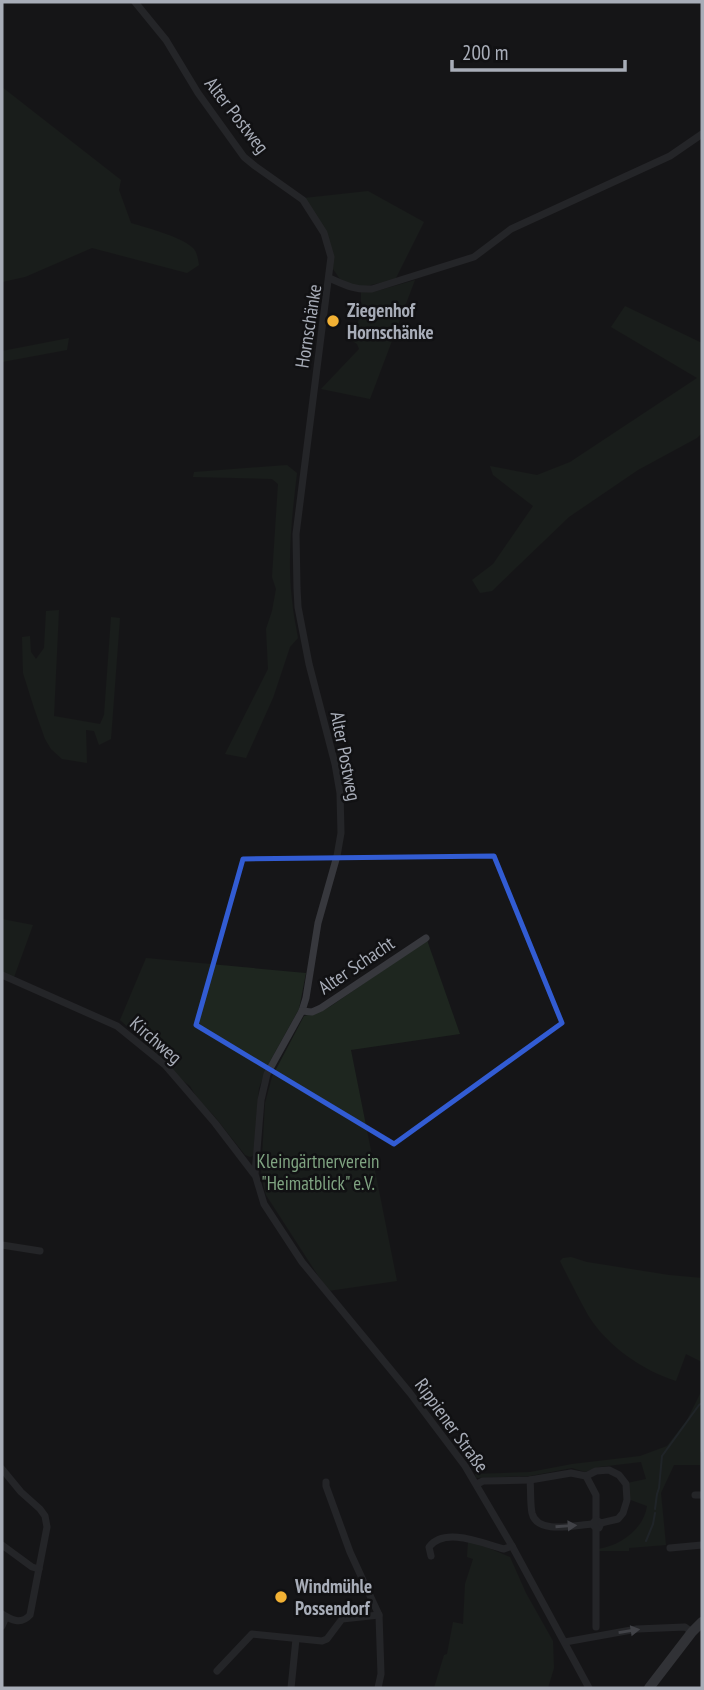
<svg xmlns="http://www.w3.org/2000/svg" width="704" height="1690" font-family="'PT Sans Narrow',sans-serif">
	<style>
		.green { fill: #1e261f }
		.lines { fill: none; stroke-linecap: round; stroke-linejoin: round }
		.stream { stroke: #2c353c; stroke-width: 2 }
		.minor { stroke: #37383d; stroke-width: 7 }
		.major { stroke: #53555c; stroke-width: 10 }
		.oneway { fill: #757881 }
		.marked { fill: none; stroke: #325cd3; stroke-width: 5; stroke-linejoin: round }
		.poi-dot { fill: #f2b134; stroke: #111113; stroke-width: 2.5 }
		.labels { text-anchor: middle; dominant-baseline: central; stroke-width: 5; stroke-linejoin: round; paint-order: stroke }
		.street-label { font-size: 19px; fill: #a8adb8; stroke: #111113 }
		.poi-label { font-size: 19px; font-weight: bold; fill: #a8adb8; stroke: #111113; text-anchor: start }
		.park-label { font-size: 19px; fill: #7fa381; stroke: #111113 }
	</style>
	<rect width="100%" height="100%" fill="#161618"/>
	<g class="green">
		<path d="M2,87L121,180L119,190L131,223C147,228 183,237 194,249C197,253 198,259 199,265L187,273L92,248L25,277L2,282Z"/>
		<polygon points="368,191 424,222 395,280 366,286 356,286 340,279 333,269 333,252 304,198"/>
		<polygon points="415,280 370,399 321,389 359,349 357,344 351,340 361,314 361,292 373,292"/>
		<polygon points="625,306 702,343 702,433 697,438 638,470 569,517 492,591 480,593 472,580 493,564 533,506 493,475 490,466 537,475 570,462 697,378 611,327"/>
		<polygon points="69,338 67,350 2,362 2,351"/>
		<path d="M287,465L297,473C292,515 287,558 292,600C293,613 296,626 298,638L290,647L273,698L246,758L225,754L268,669L266,629L272,611L276,589L272,577L278,484L272,479L193,477L194,472Z"/>
		<polygon points="59,610 54,716 100,724 104,715 111,617 120,618 111,739 99,745 94,731 86,730 87,763 62,759 51,749 45,739 34,708 23,673 22,637 30,636 31,652 36,659 44,648 46,611"/>
		<polygon points="2,919 33,925 13,980 2,974"/>
		<polygon points="427,940 460,1034 351,1050 397,1281 328,1291 266,1195 261,1176 265,1103 272,1077 304,1016 322,1011 331,1006"/>
		<polygon points="146,958 306,973 299,1009 268,1065 259,1088 253,1156 250,1157 245,1155 215,1117 197,1098 190,1086 180,1079 164,1060 120,1020"/>
		<path d="M571,1257L587,1262L669,1275L702,1278V1362L686,1354L676,1381C642,1370 607,1346 588,1315C578,1297 569,1279 560,1261L563,1258Z"/>
		<path d="M701,1392L702,1452H700V1465H674L661,1493L666,1545L629,1548V1551H598V1549C620,1546 644,1529 647,1506L628,1499L627,1483L646,1479L641,1462L599,1467L585,1472L572,1468L530,1476L476,1478L475,1474L530,1472L572,1464L640,1456L667,1446L687,1420Z"/>
		<polygon points="468,1542 479,1544 510,1557 526,1593 553,1641 554,1668 548,1688 434,1688 444,1655 447,1654 453,1622 463,1624 465,1584 473,1559 467,1557"/>
	</g>
	<g class="lines">
		<g class="stream">
			<polyline points="655,1509 657,1494 659,1488 662,1456 699,1405 702,1403"/>
			<polyline points="646,1541 653,1524 655,1513"/>
		</g>
		<g class="minor">
			<polyline points="135,2 166,40 198,93 244,157 255,166 303,200 324,233 331,257 296,534 297,588 298,607 309,664 335,764 340,793 341,833 337,856 318,923 306,998 302,1011 267,1074 261,1100 255,1174 264,1204 302,1262 410,1393 465,1466 512,1546 589,1688"/>
			<path d="M329,278C345,285 354,290 372,289L474,257L511,229L670,156L702,134"/>
			<polyline points="2,975 117,1026 165,1065 215,1123 254,1174"/>
			<polyline points="302,1011 312,1012 321,1008 426,938"/>
			<polyline points="2,1245 40,1251"/>
			<path d="M2,1469L21,1492L40,1509L45,1516L47,1527L30,1615C21,1625 11,1620 2,1614"/>
			<polyline points="586,1476 596,1495 596,1520"/>
			<path d="M530,1480C531,1490 530,1503 532,1513C537,1535 575,1525 592,1524L596,1520L601,1523L599,1528H596L592,1524"/>
			<polyline points="326,1482 326,1486 350,1552 379,1615 381,1674 378,1688"/>
			<polyline points="477,1484 483,1481 530,1480 571,1473 586,1476 596,1471 609,1470 619,1475 626,1484 627,1500 623,1513 618,1519 601,1523"/>
			<polyline points="695,1495 702,1495"/>
			<polyline points="2,1545 32,1567 39,1569"/>
			<polyline points="670,1548 702,1545"/>
			<path d="M431,1556L429,1547C445,1526 484,1544 504,1549L512,1546"/>
			<polyline points="2,1626 6,1617"/>
			<polyline points="596,1627 596,1528"/>
			<polyline points="565,1642 637,1629 685,1627 692,1632"/>
			<polyline points="217,1671 252,1634 322,1641 327,1639 342,1619 379,1615"/>
			<polyline points="291,1688 296,1639"/>
		</g>
		<polyline class="major" points="649,1688 692,1632 702,1622"/>
	</g>
	<defs><path id="oneway-solid" d="M-6-.8H1V-3.2L6.5 0L1 3.2V.8H-6Z" transform="scale(1.75)"/></defs>
	<g class="oneway">
		<use href="#oneway-solid" transform="translate(566 1526) rotate(-4)"/>
		<use href="#oneway-solid" transform="translate(629 1631) rotate(-9)"/>
	</g>
	<path d="M0 0H704V1690H0ZM494,856L562,1023L394,1144L196,1025L243,859Z" fill="#161618" fill-opacity=".55" fill-rule="evenodd"/>
	<path class="marked" d="M494,856L562,1023L394,1144L196,1025L243,859Z"/>
	<g class="poi-dot">
		<circle cx="333" cy="321" r="7"/>
		<circle cx="281" cy="1597" r="7"/>
	</g>
	<g class="labels">
		<g class="street-label">
			<text transform="translate(237 115) rotate(52)">Alter Postweg</text>
			<text transform="translate(308 326) rotate(-81)">Hornschänke</text>
			<text transform="translate(346 756) rotate(79)">Alter Postweg</text>
			<text transform="translate(356 965) rotate(-34)">Alter Schacht</text>
			<text transform="translate(156 1040) rotate(41)">Kirchweg</text>
			<text transform="translate(452 1425) rotate(54)">Rippiener Straße</text>
		</g>
		<g class="poi-label">
			<text x="347" y="310">Ziegenhof<tspan x="347" dy="22">Hornschänke</tspan></text>
			<text x="295" y="1586">Windmühle<tspan x="295" dy="22">Possendorf</tspan></text>
		</g>
		<g class="park-label">
			<text x="318" y="1161">Kleingärtnerverein<tspan x="318" dy="22">"Heimatblick" e.V.</tspan></text>
		</g>
	</g>
	<rect width="704" height="1690" fill="none" stroke="#a8adb8" stroke-width="7"/>
	<path d="M452 60v10h173v-10" fill="none" stroke="#a8adb8" stroke-width="3.5"/>
	<text x="462" y="60" font-size="21" fill="#a8adb8" stroke="#111113" stroke-width="5" paint-order="stroke">200 m</text>
</svg>
